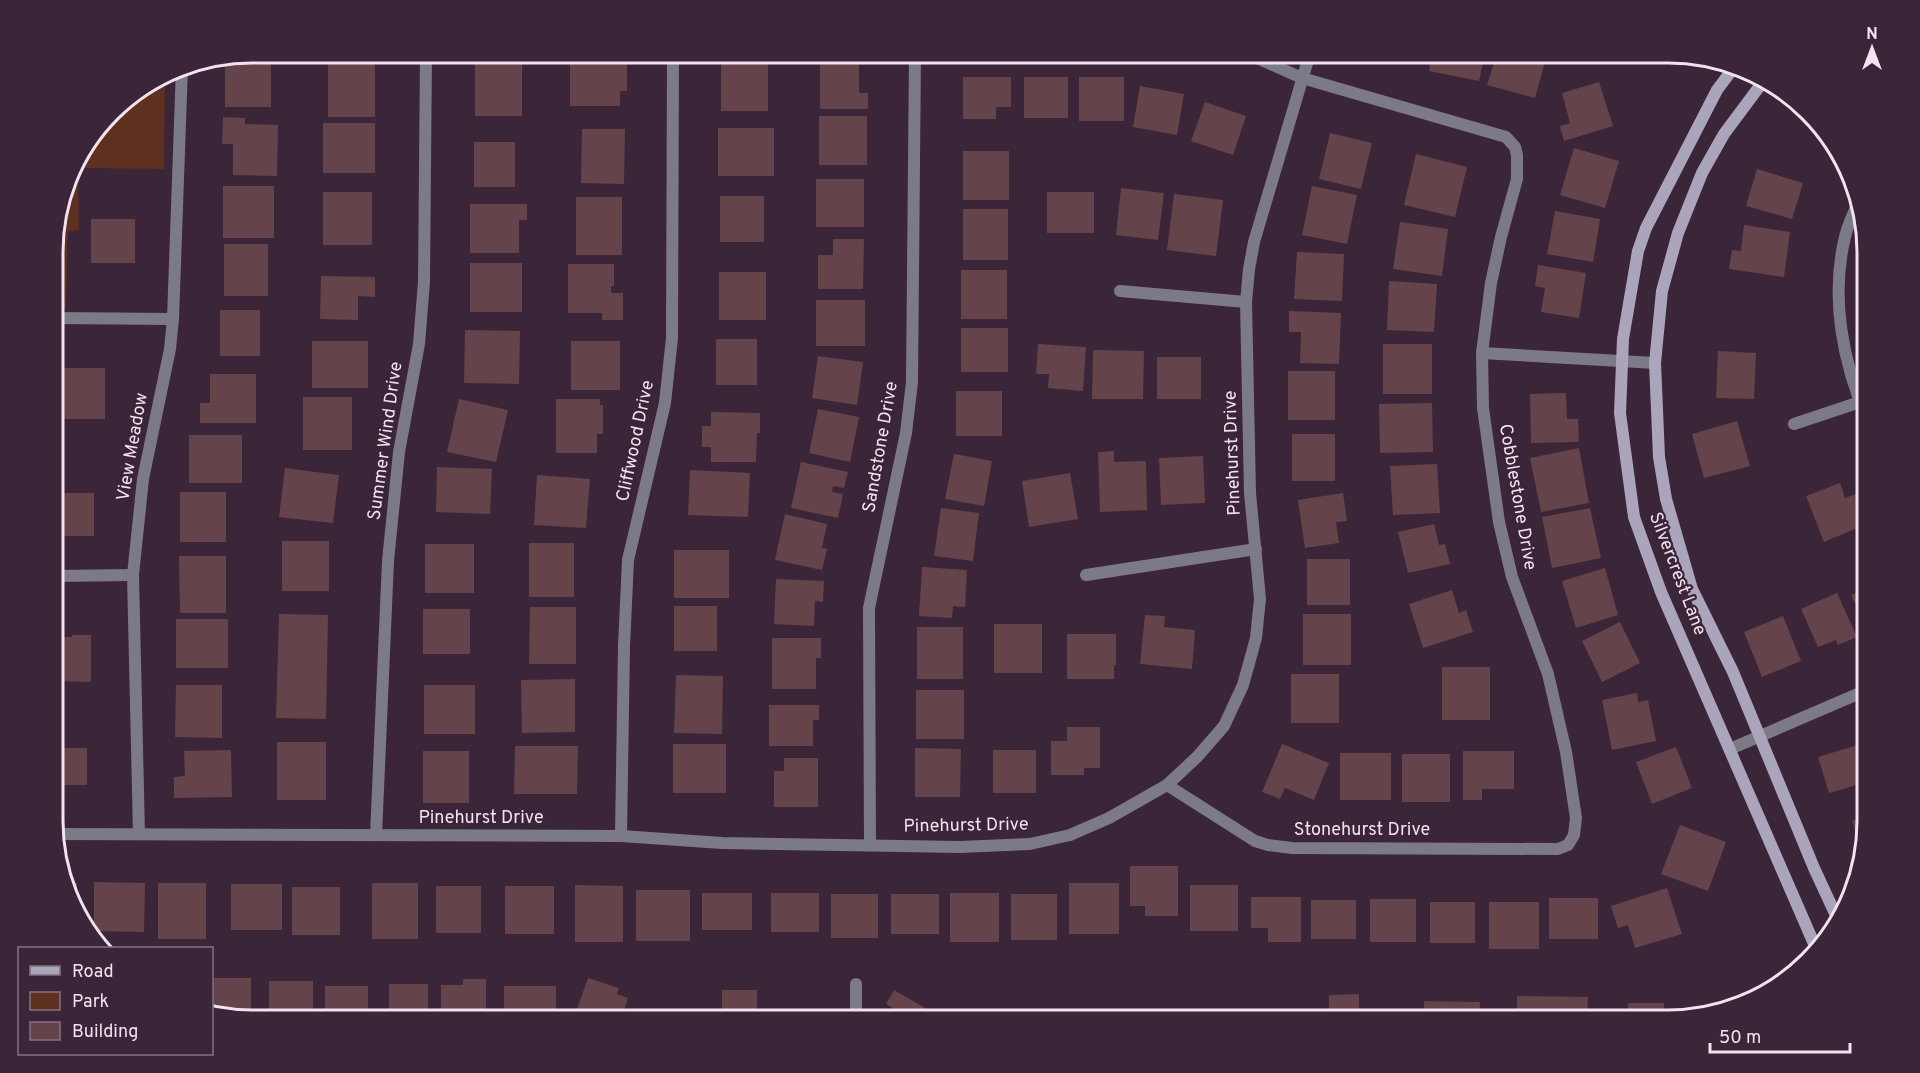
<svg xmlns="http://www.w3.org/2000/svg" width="1920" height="1073" font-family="Overpass,sans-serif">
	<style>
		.green { fill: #5d301f }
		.building { fill: #64444a }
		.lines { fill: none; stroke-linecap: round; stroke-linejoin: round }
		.street { stroke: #7d7a87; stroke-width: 12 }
		.secondary { stroke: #aba5bb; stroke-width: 12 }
		.labels { text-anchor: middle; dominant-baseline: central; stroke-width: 4.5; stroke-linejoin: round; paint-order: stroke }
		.street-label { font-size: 18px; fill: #f3e3f0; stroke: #3b2538 }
		.rim { fill: none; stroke: #f3e3f0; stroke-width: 3 }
	</style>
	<rect width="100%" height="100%" fill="#3b2538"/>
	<polygon class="green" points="165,75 164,169 78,168 79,230 68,231 66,309 54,309 54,227 73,164 120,102"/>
	<g class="building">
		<polygon points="1377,53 1405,53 1404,59"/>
		<polygon points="1432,53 1485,53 1479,81 1429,71"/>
		<polygon points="1497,53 1511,57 1512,53 1539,53 1547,55 1535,98 1487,85"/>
		<polygon points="236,56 271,56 271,107 225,107 225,58"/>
		<polygon points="570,58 627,58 627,91 620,91 620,106 570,106"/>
		<rect x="475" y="62" width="47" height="54"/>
		<rect x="721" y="62" width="47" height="49"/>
		<rect x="328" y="63" width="47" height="54"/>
		<polygon points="820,63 859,63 859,93 868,93 868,109 820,109"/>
		<polygon points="963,77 1011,77 1011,107 996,107 996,119 963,119"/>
		<rect x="1024" y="77" width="44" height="41"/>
		<rect x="1079" y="77" width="45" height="44"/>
		<polygon points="1599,82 1613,126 1564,141 1560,126 1570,123 1562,93"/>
		<polygon points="1140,86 1184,94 1177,135 1133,127"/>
		<polygon points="1205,102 1246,116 1233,155 1191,141"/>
		<rect x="819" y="116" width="48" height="49"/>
		<polygon points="223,117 245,118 245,124 278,125 277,176 233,175 233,144 222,144"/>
		<rect x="323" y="123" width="52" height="50"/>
		<rect x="718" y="128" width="56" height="48"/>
		<polygon points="582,129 625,129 624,184 581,183"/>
		<polygon points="1330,133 1372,143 1361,189 1319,179"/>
		<rect x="474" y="142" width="41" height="45"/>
		<polygon points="1574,148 1619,161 1605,208 1560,195"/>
		<rect x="963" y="151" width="46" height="49"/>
		<polygon points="1416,154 1467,167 1455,217 1404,205"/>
		<polygon points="1757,169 1803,183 1792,219 1746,206"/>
		<rect x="816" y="179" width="48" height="48"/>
		<rect x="223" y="186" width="51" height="52"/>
		<polygon points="1312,186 1357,195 1347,244 1302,235"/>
		<polygon points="1121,188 1164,193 1158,240 1116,235"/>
		<rect x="323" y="192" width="49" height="53"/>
		<rect x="1047" y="192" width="47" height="41"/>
		<polygon points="1174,194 1223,200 1216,256 1167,250"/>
		<rect x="720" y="196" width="44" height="46"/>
		<rect x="576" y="197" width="46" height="58"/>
		<polygon points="470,204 527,204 527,220 519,220 519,253 470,253"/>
		<rect x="963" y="209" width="45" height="51"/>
		<polygon points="1555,211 1600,219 1593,262 1547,254"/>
		<rect x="91" y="219" width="44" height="44"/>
		<polygon points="1400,222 1448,229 1442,276 1393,269"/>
		<polygon points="1744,225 1790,232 1784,277 1729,269 1732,250 1741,251"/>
		<polygon points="833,239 864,239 863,289 818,289 818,255 833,255"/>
		<rect x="224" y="244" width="44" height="52"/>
		<polygon points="1297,252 1344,254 1342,301 1294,299"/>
		<rect x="470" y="263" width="52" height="49"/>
		<polygon points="568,264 614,264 614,286 611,286 611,293 623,293 623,320 602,320 602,313 568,313"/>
		<polygon points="1538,265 1586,273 1579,318 1541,312 1545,288 1535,286"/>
		<rect x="961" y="270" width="46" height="49"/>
		<rect x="719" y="272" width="47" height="48"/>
		<polygon points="321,276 375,277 375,297 358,296 358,320 320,319"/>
		<polygon points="1389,281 1437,284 1434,332 1387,330"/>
		<rect x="816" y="300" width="49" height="46"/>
		<rect x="220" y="310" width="40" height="46"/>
		<polygon points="1289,311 1341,313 1339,364 1300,363 1301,332 1289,332"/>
		<rect x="961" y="328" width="47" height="44"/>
		<polygon points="465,330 520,331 519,384 464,383"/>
		<rect x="716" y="339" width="41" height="46"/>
		<rect x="312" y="341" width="56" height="47"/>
		<rect x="571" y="341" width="49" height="49"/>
		<polygon points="1038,344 1086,347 1083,391 1048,388 1049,374 1036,374"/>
		<rect x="1383" y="344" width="49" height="50"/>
		<polygon points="1093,350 1144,351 1143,399 1092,399"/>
		<polygon points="1718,351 1756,353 1754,399 1716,398"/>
		<polygon points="818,356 863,362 857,405 812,398"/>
		<rect x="1157" y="357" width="44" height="42"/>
		<rect x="54" y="368" width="51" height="51"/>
		<rect x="1288" y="371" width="47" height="49"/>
		<polygon points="210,374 256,374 256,423 200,423 200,403 210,403"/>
		<rect x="956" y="391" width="46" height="45"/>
		<polygon points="1566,393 1567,419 1578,419 1579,442 1531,443 1530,394"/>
		<rect x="303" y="397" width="49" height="53"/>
		<polygon points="459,399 508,410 496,462 447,452"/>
		<polygon points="556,399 600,399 600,405 603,405 603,434 597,434 597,453 556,453"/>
		<polygon points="1432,403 1433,452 1380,453 1379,404"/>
		<polygon points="818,409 859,417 850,462 809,453"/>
		<polygon points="711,412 760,413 760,433 757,433 756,462 711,462 711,447 702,447 702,426 711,426"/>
		<polygon points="1737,421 1750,466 1704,478 1692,434"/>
		<rect x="1292" y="434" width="43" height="47"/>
		<rect x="189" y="435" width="53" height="48"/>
		<polygon points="1579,448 1589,503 1541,512 1530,458"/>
		<polygon points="1114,451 1114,462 1146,461 1147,510 1100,512 1098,452"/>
		<polygon points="954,454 992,461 984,506 945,499"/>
		<polygon points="1203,456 1205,503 1161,505 1159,458"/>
		<polygon points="801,462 848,472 844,488 833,486 832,492 843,494 838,518 791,508"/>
		<polygon points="1437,464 1440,513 1393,515 1390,466"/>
		<polygon points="437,467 492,469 490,514 436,512"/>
		<polygon points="285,468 339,475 333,523 279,517"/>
		<polygon points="690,470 750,473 748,517 688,515"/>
		<polygon points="1070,473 1078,519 1029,527 1022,481"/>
		<polygon points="537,475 590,479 586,528 534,525"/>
		<polygon points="1840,483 1845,498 1856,494 1867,524 1824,542 1806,496"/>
		<rect x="180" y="492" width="46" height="50"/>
		<polygon points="56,493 94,493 94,536 54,536"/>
		<polygon points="1343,493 1347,521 1336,522 1339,543 1305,548 1298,500"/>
		<polygon points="941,508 979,513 973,561 934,556"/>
		<polygon points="1590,508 1601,558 1552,568 1542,517"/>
		<polygon points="785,514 827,524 822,548 827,549 822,570 775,560"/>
		<polygon points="1434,524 1439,545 1445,544 1450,564 1408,573 1398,532"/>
		<rect x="282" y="541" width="47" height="50"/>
		<rect x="529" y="543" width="45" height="54"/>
		<rect x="425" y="544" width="49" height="49"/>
		<rect x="674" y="550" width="55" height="48"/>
		<polygon points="179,556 226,556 226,613 180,613"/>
		<rect x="1307" y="559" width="43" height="46"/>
		<polygon points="922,567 967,570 965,607 953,606 952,618 919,616"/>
		<polygon points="1605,568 1618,615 1576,628 1562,581"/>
		<polygon points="776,579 824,581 823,602 815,601 814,626 774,624"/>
		<polygon points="1867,587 1867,630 1851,595"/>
		<polygon points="1452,590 1459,613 1466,610 1473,632 1423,648 1409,604"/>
		<polygon points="1837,593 1857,637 1838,645 1836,640 1818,647 1801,609"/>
		<rect x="674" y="606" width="43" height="45"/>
		<polygon points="530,607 576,607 576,664 529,664"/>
		<rect x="423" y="609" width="47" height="45"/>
		<polygon points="279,614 328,615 326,719 276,718"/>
		<rect x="1303" y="614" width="48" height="51"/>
		<polygon points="1145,615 1165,616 1164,627 1195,630 1192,669 1140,664"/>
		<polygon points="1783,616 1801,661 1762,677 1744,632"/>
		<rect x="176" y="619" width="52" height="49"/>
		<polygon points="1620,622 1640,663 1602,682 1582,641"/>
		<rect x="994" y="624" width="48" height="49"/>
		<rect x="917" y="627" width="46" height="52"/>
		<polygon points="1067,634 1116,634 1116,665 1114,665 1114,679 1067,679"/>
		<polygon points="72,635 91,635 91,682 54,681 54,639 56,639 56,637 72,637"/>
		<polygon points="772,638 821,638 821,658 816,658 816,689 772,689"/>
		<rect x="1442" y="667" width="48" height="53"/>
		<rect x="1291" y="674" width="48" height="49"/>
		<polygon points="676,675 723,676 722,734 674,733"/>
		<polygon points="575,679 575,732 522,733 521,680"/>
		<polygon points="176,685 222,685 222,738 175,737"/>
		<rect x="424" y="685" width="51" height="49"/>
		<rect x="916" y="690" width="48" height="49"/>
		<polygon points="1637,693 1638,702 1648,700 1656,741 1612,750 1602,700"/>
		<polygon points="769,705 819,705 819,720 813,720 813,746 769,746"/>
		<polygon points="1067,727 1100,727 1100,768 1084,768 1084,775 1051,775 1051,741 1067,741"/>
		<rect x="277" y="742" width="49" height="58"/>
		<rect x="673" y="744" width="53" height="49"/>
		<polygon points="1282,744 1329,763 1314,800 1285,788 1280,799 1262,792"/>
		<polygon points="1861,744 1867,764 1867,782 1829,793 1818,757"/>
		<polygon points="515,746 578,746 577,794 514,794"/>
		<polygon points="1676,747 1692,788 1652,804 1636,762"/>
		<rect x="54" y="748" width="33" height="37"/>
		<polygon points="915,748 961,749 960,797 915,797"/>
		<polygon points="231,750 232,797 174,798 174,777 185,776 184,751"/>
		<rect x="993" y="750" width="43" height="43"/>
		<rect x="423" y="751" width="46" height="52"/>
		<polygon points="1463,751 1514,751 1514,789 1482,789 1482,800 1463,800"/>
		<rect x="1340" y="753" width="51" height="47"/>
		<rect x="1402" y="754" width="48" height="48"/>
		<polygon points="784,758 818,758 818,807 774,807 774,771 784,771"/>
		<polygon points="1867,815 1867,833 1862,849 1852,821"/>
		<polygon points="1680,825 1726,842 1708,891 1661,874"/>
		<polygon points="1130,866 1178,866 1178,916 1145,916 1145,906 1130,906"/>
		<polygon points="94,882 145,883 144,932 94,931"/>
		<polygon points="68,883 77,883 77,908"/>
		<rect x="158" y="883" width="48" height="56"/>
		<rect x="372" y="883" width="46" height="56"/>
		<rect x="1069" y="883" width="50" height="51"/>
		<rect x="231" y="884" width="51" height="46"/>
		<polygon points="575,885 623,886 623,942 575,942"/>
		<rect x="1190" y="885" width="48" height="46"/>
		<rect x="436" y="886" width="45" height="47"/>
		<rect x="505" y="886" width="49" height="48"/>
		<rect x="292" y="887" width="48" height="48"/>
		<polygon points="1667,888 1682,934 1635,948 1628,925 1618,928 1611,906"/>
		<rect x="636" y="890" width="54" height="51"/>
		<rect x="702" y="893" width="50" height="37"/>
		<rect x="771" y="893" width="48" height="39"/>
		<rect x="950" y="893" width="49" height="49"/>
		<rect x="831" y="894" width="47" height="44"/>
		<rect x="891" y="894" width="48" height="40"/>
		<rect x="1011" y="894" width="46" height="46"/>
		<polygon points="1251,897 1301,897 1301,942 1268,942 1268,928 1251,928"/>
		<rect x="1549" y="898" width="49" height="41"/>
		<rect x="1370" y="899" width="46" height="43"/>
		<rect x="1311" y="900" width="45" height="39"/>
		<rect x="1430" y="902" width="45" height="41"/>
		<rect x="1489" y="902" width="50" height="47"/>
		<polygon points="212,978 251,978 251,1020 212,1010"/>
		<polygon points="588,978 619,988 617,994 628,998 621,1020 597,1020 597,1019 576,1012"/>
		<polygon points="463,979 486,979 486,1020 467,1020 467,1013 441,1013 441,985 463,985"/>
		<polygon points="269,981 313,981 313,1013 290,1013 290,1020 269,1020"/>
		<rect x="389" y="984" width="39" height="36"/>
		<rect x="325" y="986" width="43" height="34"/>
		<polygon points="504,986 556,986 556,1013 524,1013 524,1020 504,1020"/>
		<rect x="722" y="990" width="35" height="30"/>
		<polygon points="894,990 946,1020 909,1020 910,1018 886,1004"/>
		<polygon points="1359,994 1359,1020 1329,1020 1329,995"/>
		<polygon points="1517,996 1588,997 1587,1020 1517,1020"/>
		<polygon points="1424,1001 1480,1002 1479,1020 1424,1020"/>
		<polygon points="1628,1003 1664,1003 1664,1020 1608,1020 1608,1016 1628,1016"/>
		<polygon points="1272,1009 1272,1020 1208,1020 1208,1010"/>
	</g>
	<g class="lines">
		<g class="street">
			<path d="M1856,207C1852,217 1847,227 1845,237C1830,298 1843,363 1867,419"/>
			<polyline points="1120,291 1246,302"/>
			<polyline points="54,318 173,319"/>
			<polyline points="1482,353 1655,363"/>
			<polyline points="1794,424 1860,402"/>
			<polyline points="1086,575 1256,549"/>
			<polyline points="54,576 133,575"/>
			<polyline points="1730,749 1867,690"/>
			<polyline points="1167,785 1255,841 1268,845 1292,848 1558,849 1568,845 1574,835 1576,818 1566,752 1548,674 1512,577 1499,522 1483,408 1482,353 1491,283 1501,237 1517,179 1517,155 1515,147 1506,137 1302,78 1246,53"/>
			<polyline points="54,834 621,836 722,843 960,847 1030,844 1070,835 1109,818 1167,785 1197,757 1224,726 1243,685 1256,638 1260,599 1250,493 1246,302 1249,269 1254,242 1310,53"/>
			<polyline points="139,834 133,575 143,479 170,349 173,319 182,67"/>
			<polyline points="376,835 388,561 399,452 419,344 424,282 426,53"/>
			<polyline points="621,836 624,646 628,560 665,403 672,338 673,53"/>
			<polyline points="870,845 869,608 906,433 912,382 915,53"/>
			<polyline points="856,984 856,1020"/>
		</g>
		<g class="secondary">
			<polyline points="1732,70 1717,90 1646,228 1638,251 1623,339 1620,413 1634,517 1661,592 1815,946"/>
			<polyline points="1765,79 1724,134 1702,173 1678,233 1662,291 1655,363 1659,457 1666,499 1692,589 1733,672 1814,868 1839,922"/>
		</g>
	</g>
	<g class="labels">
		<g class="street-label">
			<text transform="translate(386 441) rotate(-82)">Summer Wind Drive</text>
			<text transform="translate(636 441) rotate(-78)">Cliffwood Drive</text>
			<text transform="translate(133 447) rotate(-80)">View Meadow</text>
			<text transform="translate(881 447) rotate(-80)">Sandstone Drive</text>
			<text transform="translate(1233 453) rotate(-92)">Pinehurst Drive</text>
			<text transform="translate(1517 497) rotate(80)">Cobblestone Drive</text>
			<text transform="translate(1677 574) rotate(69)">Silvercrest Lane</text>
			<text x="481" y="818">Pinehurst Drive</text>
			<text transform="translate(966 826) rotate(-1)">Pinehurst Drive</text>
			<text x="1362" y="830">Stonehurst Drive</text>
		</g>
	</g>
	<path d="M0 0H1920V1073H0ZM252 63H1668A189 189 0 0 1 1857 252V821A189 189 0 0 1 1668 1010H252A189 189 0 0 1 63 821V252A189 189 0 0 1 252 63Z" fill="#3b2538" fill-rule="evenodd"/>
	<path class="rim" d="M252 63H1668A189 189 0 0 1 1857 252V821A189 189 0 0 1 1668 1010H252A189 189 0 0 1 63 821V252A189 189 0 0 1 252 63Z"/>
	<rect x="18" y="947" width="195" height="108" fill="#3b2538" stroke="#857182" stroke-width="1.5"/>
	<rect x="30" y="966" width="30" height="9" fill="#aba5bb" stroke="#857182" stroke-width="1.5"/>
	<text x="72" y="977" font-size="18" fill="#f3e3f0">Road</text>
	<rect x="30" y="992" width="30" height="18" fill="#5d301f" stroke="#857182" stroke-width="1.5"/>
	<text x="72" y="1007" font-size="18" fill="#f3e3f0">Park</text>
	<rect x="30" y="1022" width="30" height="18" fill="#64444a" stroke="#857182" stroke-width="1.5"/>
	<text x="72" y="1037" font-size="18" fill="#f3e3f0">Building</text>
	<g transform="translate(1872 48)" stroke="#3b2538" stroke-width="4.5" paint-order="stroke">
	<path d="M0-4.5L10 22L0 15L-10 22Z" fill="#f3e3f0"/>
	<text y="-9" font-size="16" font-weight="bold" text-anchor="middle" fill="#f3e3f0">N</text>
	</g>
	<path d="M1710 1043v9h140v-9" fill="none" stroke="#f3e3f0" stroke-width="3"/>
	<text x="1719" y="1043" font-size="18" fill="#f3e3f0" stroke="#3b2538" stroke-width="4.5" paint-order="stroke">50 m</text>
</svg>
